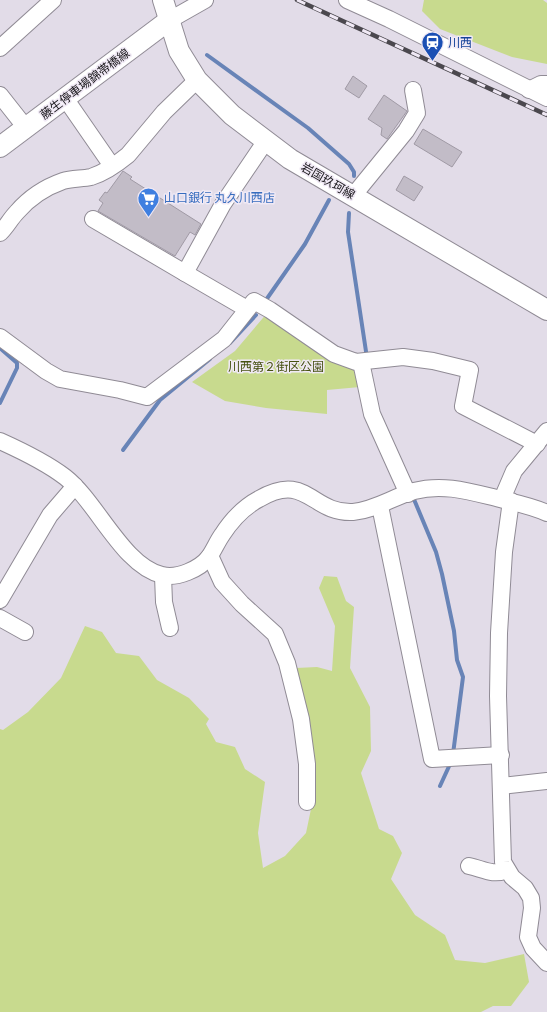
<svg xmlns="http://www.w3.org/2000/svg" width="547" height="1012" font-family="'Fira Sans Condensed','Noto Sans JP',sans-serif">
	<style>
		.green { fill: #c8da8e }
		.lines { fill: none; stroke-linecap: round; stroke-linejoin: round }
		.stream { stroke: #6884b7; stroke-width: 4 }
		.building { fill: #c2bcc7; stroke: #a09aa5 }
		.minor-casing { stroke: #908b95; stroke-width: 18 }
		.major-casing { stroke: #908b95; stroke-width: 22 }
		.minor { stroke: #fff; stroke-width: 16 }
		.major { stroke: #fff; stroke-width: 20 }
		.rail-casing { stroke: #4b484e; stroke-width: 4.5 }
		.rail { stroke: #f0e9f5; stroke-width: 3; stroke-dasharray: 9; stroke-linecap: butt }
		.labels { text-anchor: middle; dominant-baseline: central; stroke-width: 3; stroke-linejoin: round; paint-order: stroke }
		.transit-label { font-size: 12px; fill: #164399; stroke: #f0e9f5; text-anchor: start }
		.street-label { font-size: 12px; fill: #19171b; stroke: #f0e9f5 }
		.shop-label { font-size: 12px; fill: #366cbe; stroke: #f0e9f5; text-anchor: start }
		.park-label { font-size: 12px; fill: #475213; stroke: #f0e9f5 }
	</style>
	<rect width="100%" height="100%" fill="#e2dce8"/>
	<g class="green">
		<polygon points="424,0 543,0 547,3 547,64 512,57 440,29 422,11"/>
		<polygon points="268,312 353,366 360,387 327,390 327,414 266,408 225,401 192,382 235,351"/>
		<polygon points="324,576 337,577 346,601 354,607 350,668 370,707 371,751 361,773 379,829 393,836 402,853 391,879 415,915 445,935 455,960 485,963 524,954 529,982 511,1006 493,1006 481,1012 0,1012 0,729 3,730 28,712 61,678 85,626 102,632 116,653 139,656 157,680 189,698 209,719 206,724 216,742 235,747 245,769 265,782 258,833 263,868 285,856 306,833 316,785 309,727 296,668 317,667 332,671 335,626 319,588"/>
	</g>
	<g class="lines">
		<g class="stream">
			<polyline points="207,55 308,128 349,164 354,172 354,176"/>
			<polyline points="349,213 348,232 367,358"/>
			<polyline points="266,300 305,244 329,200"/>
			<polyline points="230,343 256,315"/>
			<polyline points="0,348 17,363 17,368 0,403"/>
			<polyline points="123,450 160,400 210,359"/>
			<polyline points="413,497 436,552 442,574 454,631 457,660 463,677 453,754"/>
			<polyline points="440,786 451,762"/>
		</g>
	</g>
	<g class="building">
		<polygon points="353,76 367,86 359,98 345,89"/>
		<polygon points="384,95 407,111 387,139 381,135 382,128 368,119"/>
		<polygon points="423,129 462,152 452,167 414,144"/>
		<polygon points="123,171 132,177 130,179 201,224 195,235 190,232 175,256 98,211 103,203 99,200 105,192 107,193"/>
		<polygon points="404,176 423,187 414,201 396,190"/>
	</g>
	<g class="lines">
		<defs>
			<g id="minor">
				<polyline points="347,0 389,19 547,98"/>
				<polyline points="168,21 205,0"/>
				<polyline points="0,48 53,0"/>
				<polyline points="529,90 541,84 547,84"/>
				<polyline points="0,95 26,128"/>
				<polyline points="65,98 112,166"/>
				<polyline points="353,196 406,131 417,113 413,90"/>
				<polyline points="93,219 185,273"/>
				<path d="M0,233C7,226 11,218 17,212C29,198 46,187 63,181C72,178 82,179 91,177C104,173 117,164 128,155L164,112L197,80"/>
				<polyline points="247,309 185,273 223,204 265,142"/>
				<polyline points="0,337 46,371 60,379 120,390 147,397 224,339 254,301 270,310 334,354 356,362 403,357 433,361 470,370 463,406 537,444"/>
				<polyline points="361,362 372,414 408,494"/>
				<path d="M0,441C20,450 48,464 65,477C97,502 123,566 162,575C177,579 200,569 209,557C214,550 217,542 222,535C231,521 244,507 259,499C307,471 311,514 353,512C375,510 393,497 414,491C444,483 471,492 500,499C516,503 532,506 547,513"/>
				<polyline points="502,499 514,471 547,431"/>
				<polyline points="511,501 504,552 499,633 498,696 503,862 512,877 525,888 531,898 532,908 528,937 533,948 547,963"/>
				<polyline points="380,506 432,759 501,755"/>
				<polyline points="209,557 212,560 222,582 242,604 275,634 287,663 301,719 307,764 307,802"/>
				<polyline points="163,576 164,602 170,628"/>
				<polyline points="0,600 50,515 75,486"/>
				<polyline points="0,618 25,632"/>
				<polyline points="501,786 547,781"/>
				<path d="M469,866C483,869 493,876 507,870"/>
			</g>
			<g id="major">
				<polyline points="163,0 179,51 197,80 232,115 290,159 547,310"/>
				<polyline points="0,147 168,21"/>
			</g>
		</defs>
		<use href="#minor" class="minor-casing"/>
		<use href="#major" class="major-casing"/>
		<use href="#minor" class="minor"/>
		<use href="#major" class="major"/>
		<defs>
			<polyline id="rail" points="297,0 547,115"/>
		</defs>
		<use href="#rail" class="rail-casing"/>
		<use href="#rail" class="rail"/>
	</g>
	<defs>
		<symbol id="station-pin" viewBox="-11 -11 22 30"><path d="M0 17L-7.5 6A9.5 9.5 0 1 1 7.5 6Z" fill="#1a4fb4" stroke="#f0e9f5"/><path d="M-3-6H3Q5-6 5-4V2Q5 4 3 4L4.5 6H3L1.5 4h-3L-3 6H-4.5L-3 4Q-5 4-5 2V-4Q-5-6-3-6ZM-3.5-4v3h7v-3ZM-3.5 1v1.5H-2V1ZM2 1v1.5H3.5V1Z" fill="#fff"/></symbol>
		<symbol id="supermarket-pin" viewBox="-11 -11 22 30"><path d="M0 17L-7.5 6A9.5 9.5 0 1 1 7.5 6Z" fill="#3f7fe0" stroke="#f0e9f5"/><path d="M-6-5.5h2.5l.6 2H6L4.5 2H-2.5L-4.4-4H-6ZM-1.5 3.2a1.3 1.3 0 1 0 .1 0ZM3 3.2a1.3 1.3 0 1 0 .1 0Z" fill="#fff"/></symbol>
	</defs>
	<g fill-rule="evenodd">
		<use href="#station-pin" x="420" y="30" width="25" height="34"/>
		<use href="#supermarket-pin" x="136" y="186" width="25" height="34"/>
	</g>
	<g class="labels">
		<g class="transit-label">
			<text x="448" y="43">川西</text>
		</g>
		<g class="street-label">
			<text transform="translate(85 84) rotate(-37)">藤生停車場錦帯橋線</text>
			<text transform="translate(328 181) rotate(30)">岩国玖珂線</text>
		</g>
		<g class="shop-label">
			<text x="164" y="198">山口銀行 丸久川西店</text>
		</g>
		<g class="park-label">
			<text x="276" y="367">川西第２街区公園</text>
		</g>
	</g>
</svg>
